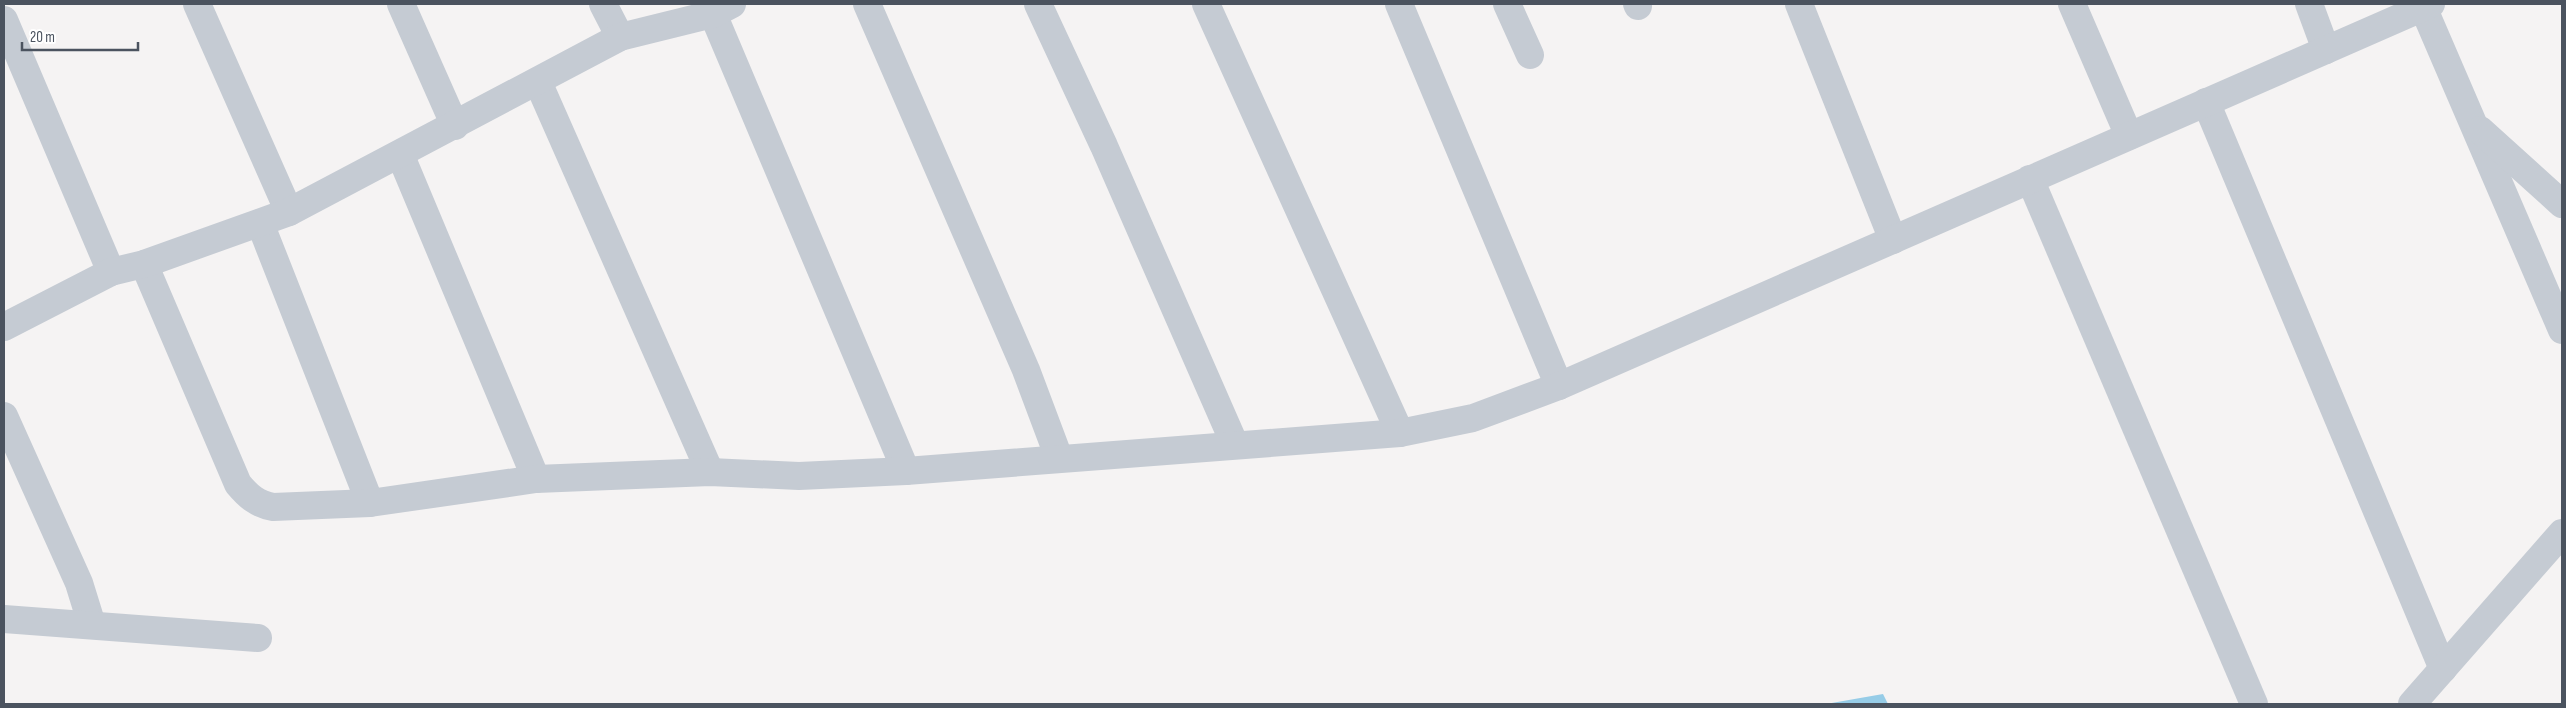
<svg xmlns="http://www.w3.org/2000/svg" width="2566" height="708" font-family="'Sofia Sans Condensed',sans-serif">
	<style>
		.water { fill: #96cce7 }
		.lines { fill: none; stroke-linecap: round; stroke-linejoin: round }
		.minor { stroke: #c5cbd3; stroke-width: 28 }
	</style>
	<rect width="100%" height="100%" fill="#f5f3f3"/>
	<polygon class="water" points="1883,694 1888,704 1826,704"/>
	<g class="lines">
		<g class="minor">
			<polyline points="197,4 289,212"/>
			<polyline points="401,4 455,126"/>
			<polyline points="603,4 620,37"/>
			<polyline points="867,4 1026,370 1059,458"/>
			<polyline points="1038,4 1104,146 1235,445"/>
			<polyline points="1206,4 1400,433"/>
			<polyline points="1399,4 1559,386"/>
			<polyline points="1507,4 1530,55"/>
			<polyline points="1637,4 1638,6"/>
			<polyline points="1799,4 1893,240"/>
			<polyline points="2072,4 2129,136"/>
			<polyline points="2309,4 2326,50"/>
			<polyline points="2423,7 2562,330"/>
			<polyline points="713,14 906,471"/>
			<polyline points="4,20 111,272"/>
			<polyline points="538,82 710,472"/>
			<polyline points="2206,102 2443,669"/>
			<polyline points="2480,130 2562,204"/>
			<polyline points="400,154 536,479"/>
			<polyline points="2030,179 2254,704"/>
			<polyline points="260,223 370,503"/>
			<path d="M144,264L238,484C248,496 257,504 273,507L370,503L536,479L710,472L799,476L906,471L1400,433L1473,418L1559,386L2431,4"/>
			<polyline points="4,327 111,272 144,264 289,212 620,37 713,14 732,4"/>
			<polyline points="4,416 79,583 92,625"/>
			<polyline points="4,619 258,638"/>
			<polyline points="2412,704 2562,533"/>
		</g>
	</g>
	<rect width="2566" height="708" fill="none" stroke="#4b535f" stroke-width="10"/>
	<path d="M22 42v8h116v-8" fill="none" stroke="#4b535f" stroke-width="2.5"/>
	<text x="30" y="42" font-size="15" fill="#4b535f" stroke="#ffffff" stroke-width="4" paint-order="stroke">20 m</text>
</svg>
